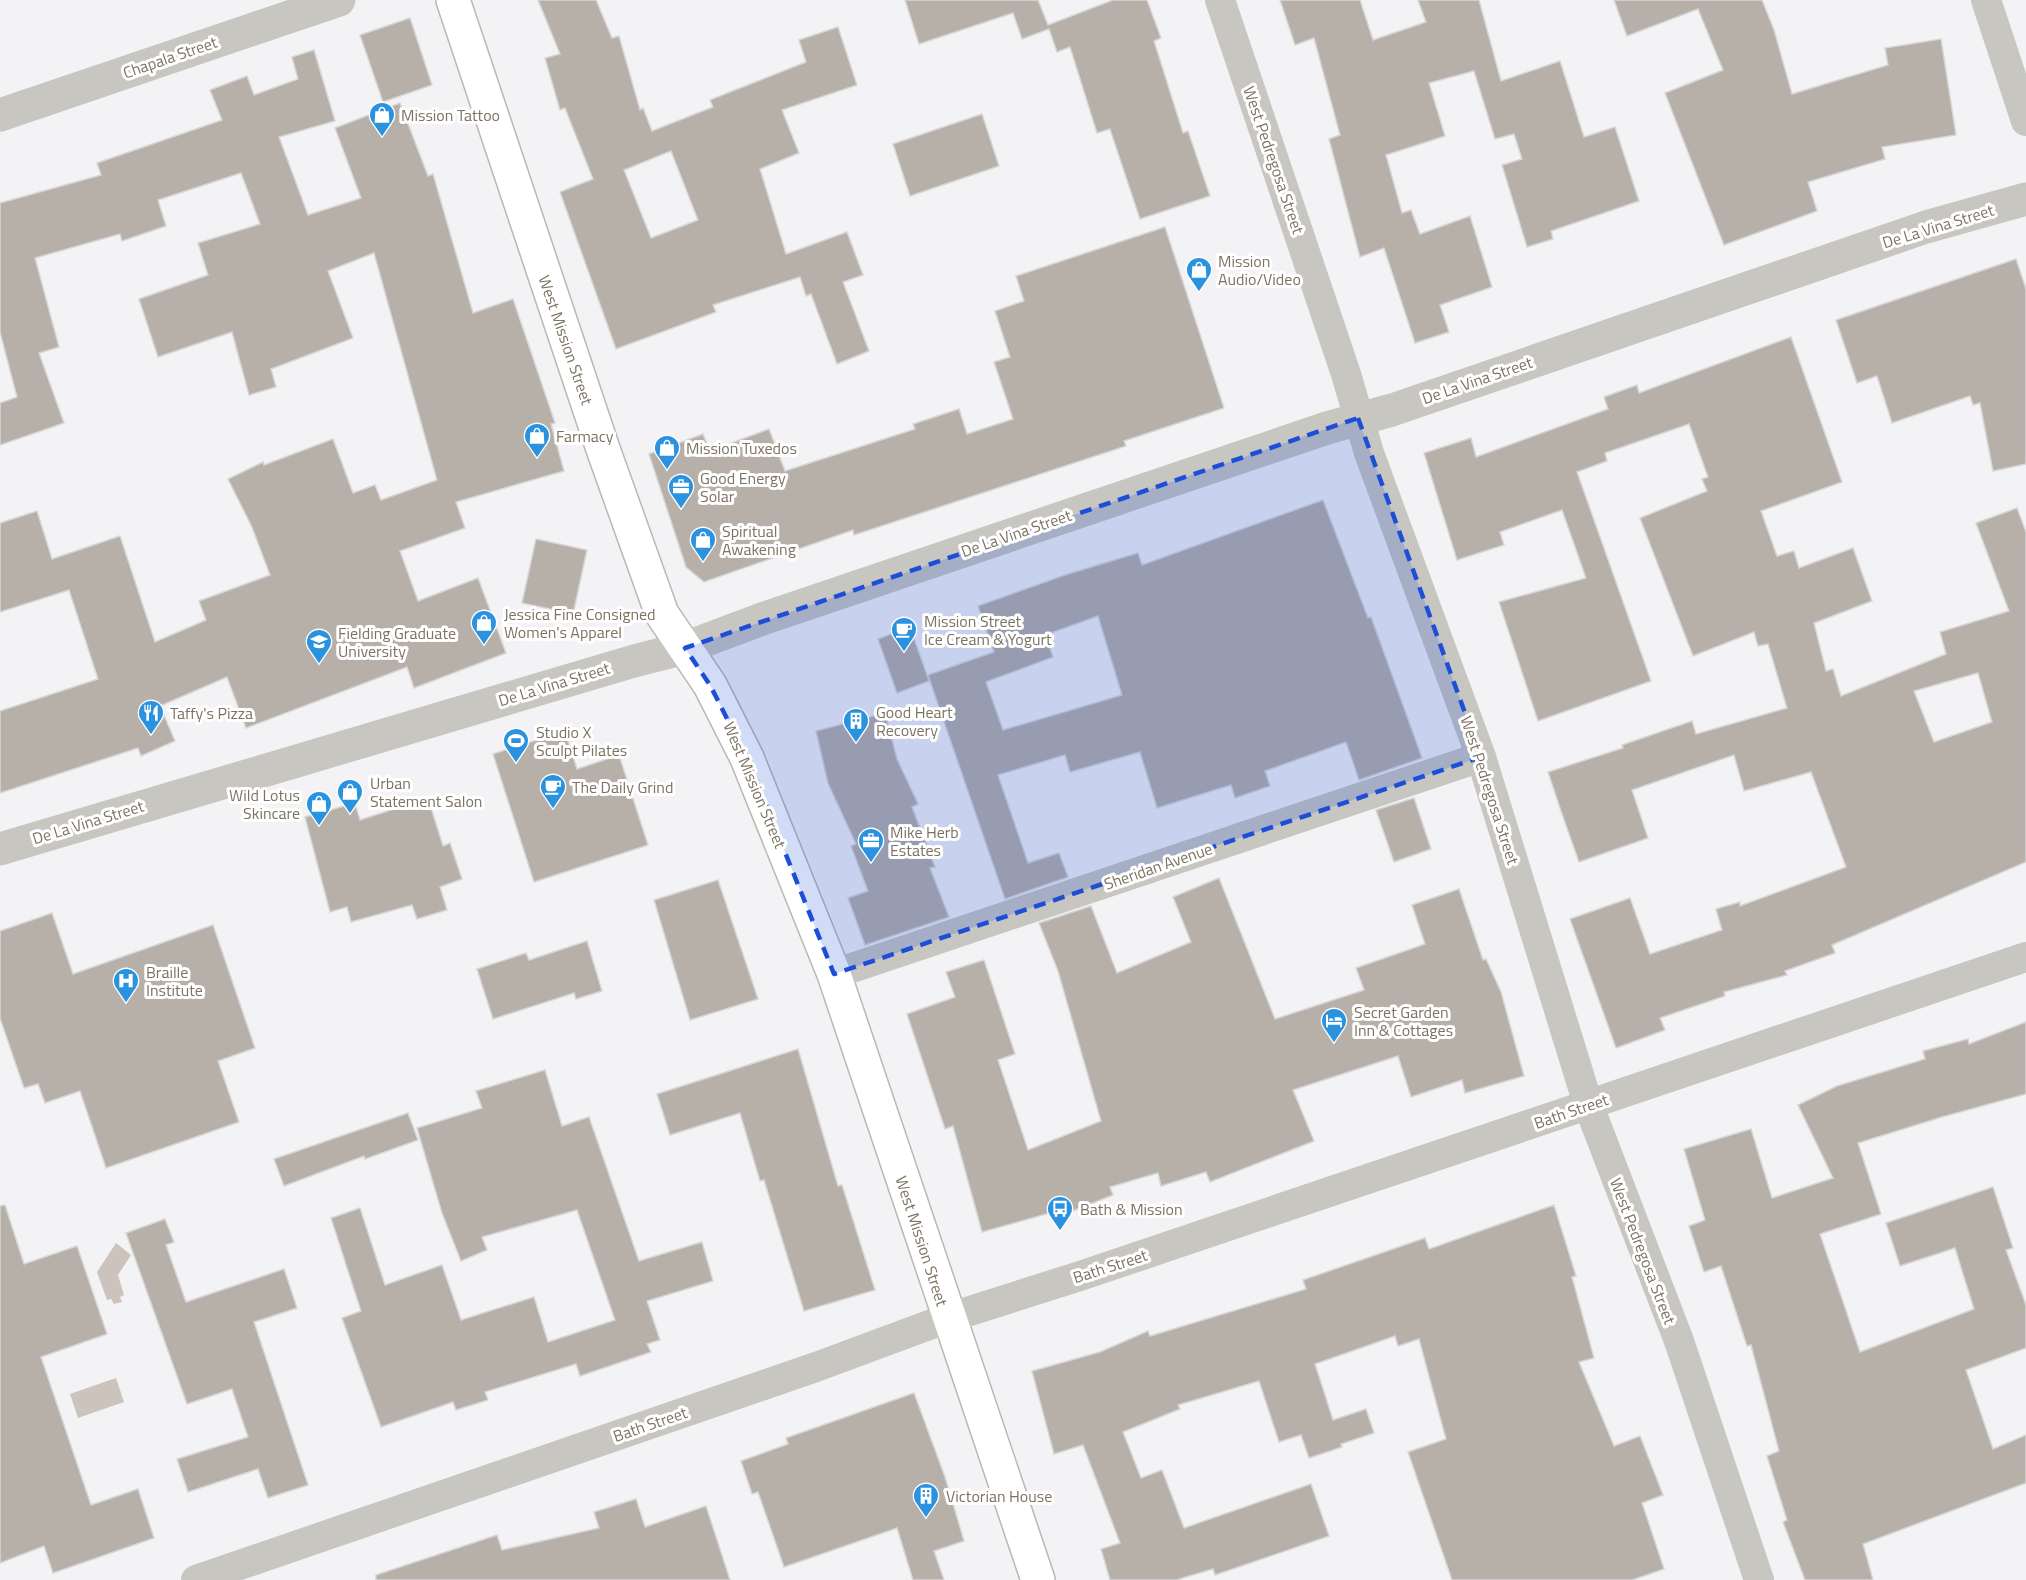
<svg xmlns="http://www.w3.org/2000/svg" width="2026" height="1580" font-family="'Titillium Web',sans-serif">
	<style>
		.water { fill: #cbc3bc }
		.building { fill: #b6b0a8; stroke: #d6d5d7; stroke-width: 1.5; fill-rule: evenodd }
		.lines { fill: none; stroke-linecap: round; stroke-linejoin: round }
		.secondary-casing { stroke: #bbb7b1; stroke-width: 36 }
		.minor { stroke: #c8c6c1; stroke-width: 30 }
		.tertiary { stroke: #c8c6c1; stroke-width: 33 }
		.secondary { stroke: #fff; stroke-width: 33 }
		.marked { fill: #1d4ed8; fill-opacity: 0.2; stroke: #1d4ed8; stroke-width: 4.5; stroke-dasharray: 12 8; stroke-linejoin: round }
		.labels { text-anchor: middle; dominant-baseline: central; stroke-width: 6; stroke-linejoin: round; paint-order: stroke }
		.street-label { font-size: 16px; fill: #7d7362; stroke: #fff }
		.poi-label { font-size: 16px; fill: #7d7362; stroke: #fff; text-anchor: start }
	</style>
	<rect width="100%" height="100%" fill="#f3f3f6"/>
	<g class="water">
		<polygon points="116,1243 131,1255 118,1275 124,1295 120,1297 122,1302 114,1304 111,1299 107,1300 97,1272"/>
		<polygon points="116,1378 124,1402 78,1418 70,1394"/>
	</g>
	<g class="building">
		<path d="M538,0H596L612,38L619,36L640,110L643,108L652,131L713,107L710,100L806,62L799,40L838,27L857,85L782,110L799,153L760,169L786,254L847,232L863,275L843,282L869,351L837,364L811,294L806,296L800,277L713,305L716,312L616,349L560,192L593,179L565,108L560,110L545,58L560,54ZM671,151L698,220L651,238L624,170Z"/>
		<polygon points="905,0 1038,0 1048,25 1113,0 1147,0 1161,38 1154,41 1183,133 1188,131 1210,196 1140,219 1110,129 1097,133 1070,47 1057,52 1049,29 1022,39 1013,13 919,44"/>
		<polygon points="1280,0 1360,0 1373,40 1426,22 1418,0 1479,0 1501,81 1560,61 1584,137 1615,127 1639,201 1551,231 1553,239 1527,247 1502,165 1522,159 1514,134 1495,139 1474,71 1429,83 1445,136 1386,155 1402,213 1411,210 1420,234 1470,216 1492,287 1440,305 1449,332 1415,343 1384,248 1360,257 1329,139 1340,135 1314,38 1295,45"/>
		<polygon points="1614,0 1762,0 1774,30 1792,94 1888,65 1885,48 1941,39 1956,135 1882,147 1885,159 1808,182 1817,211 1724,245 1665,93 1723,70 1698,9 1627,36"/>
		<polygon points="410,18 432,85 383,102 360,35"/>
		<polygon points="314,50 335,121 279,137 308,215 361,198 335,128 400,103 428,176 433,174 473,313 513,299 555,423 551,424 564,471 456,502 465,528 400,551 418,601 478,578 506,653 414,688 407,667 246,728 227,677 160,706 175,741 141,756 138,748 0,793 0,711 98,679 69,590 0,612 0,523 37,511 52,559 120,536 155,642 206,620 199,601 270,575 252,527 228,479 263,462 264,465 333,439 353,493 375,485 381,500 437,480 374,253 328,271 353,338 271,369 276,387 249,395 232,332 158,357 139,299 208,275 198,243 260,224 241,173 158,200 166,226 122,241 120,234 35,258 59,347 39,353 64,423 0,445 0,403 17,397 0,332 0,203 101,175 97,163 222,120 210,90 247,76 254,95 298,79 292,57"/>
		<polygon points="982,114 999,166 910,196 893,144"/>
		<polygon points="1165,227 1224,408 1124,441 1126,446 854,535 853,530 704,582 686,567 649,454 703,434 710,451 769,429 785,471 915,429 913,424 959,409 967,434 1013,419 994,362 1010,357 995,311 1024,301 1016,276"/>
		<polygon points="2016,259 2026,289 2026,464 1993,471 1980,403 1973,405 1970,396 1892,423 1877,376 1857,383 1836,320"/>
		<path d="M1791,337L1842,482L1761,511L1777,556L1794,551L1799,568L1853,548L1872,601L1814,623L1826,671L1833,669L1841,696L1946,654L1940,632L2009,611L1976,523L2017,508L2026,532V862L1832,945L1835,953L1785,971L1787,975L1724,992L1725,996L1660,1018L1665,1030L1616,1048L1570,919L1630,898L1650,954L1722,930L1716,909L1740,902V906L1846,867L1811,772L1744,791L1734,755L1632,790L1648,838L1579,862L1562,814L1548,772L1623,748L1622,745L1692,721L1696,734L1787,708L1768,644L1758,646L1754,632L1693,656L1640,518L1707,491L1702,479L1708,477L1689,424L1605,453L1607,461L1577,472L1651,681L1538,721L1499,602L1586,578L1562,510L1500,532L1504,545L1457,560L1424,453L1471,438L1476,457L1608,409L1604,397L1637,385L1639,393ZM1978,673L1992,722L1934,742L1914,691Z"/>
		<path d="M1323,500L1368,618L1371,617L1422,758L1359,780L1346,742L1265,771L1270,786L1235,798L1231,785L1157,808L1140,752L1070,772L1065,755L998,775L1028,863L1059,853L1068,877L1005,899L928,675L994,652L978,606L1065,575L1138,553L1142,565ZM1098,616L1122,695L1003,730L986,682L1053,657L1045,635Z"/>
		<polygon points="536,539 587,550 573,614 522,603"/>
		<polygon points="910,627 929,681 897,693 878,639"/>
		<polygon points="885,713 897,759 918,804 912,807 935,867 930,868 949,917 865,945 848,898 868,891 851,846 856,844 828,783 816,731"/>
		<polygon points="565,731 577,769 619,755 648,845 534,882 493,754"/>
		<polygon points="428,798 443,846 450,843 462,879 440,887 447,910 417,919 412,905 351,922 347,907 330,912 305,817 355,803 360,820"/>
		<polygon points="1414,798 1431,849 1394,862 1376,810"/>
		<polygon points="1219,878 1275,1019 1364,990 1356,968 1425,944 1412,905 1459,889 1483,960 1486,959 1501,992 1524,1076 1465,1093 1462,1080 1411,1097 1398,1056 1293,1090 1314,1141 1210,1182 1206,1172 1161,1186 1158,1173 1110,1187 1113,1195 1070,1212 1068,1208 982,1232 953,1126 945,1129 907,1014 955,997 946,972 984,960 1015,1054 998,1060 1028,1150 1101,1121 1058,971 1039,923 1091,906 1117,973 1191,942 1173,897"/>
		<polygon points="718,880 758,999 690,1020 654,900"/>
		<polygon points="52,913 73,974 213,925 255,1048 218,1061 239,1122 106,1168 80,1091 45,1103 38,1084 24,1088 0,1018 0,931"/>
		<polygon points="587,941 602,991 576,999 574,993 493,1019 477,969 526,953 529,960"/>
		<polygon points="2026,1022 2026,1094 1942,1117 1858,1143 1881,1214 1820,1234 1860,1352 1974,1309 1955,1248 1900,1266 1886,1223 1993,1187 2013,1248 2006,1250 2026,1305 2026,1348 1966,1370 1993,1449 2026,1435 2026,1483 1863,1544 1873,1580 1805,1580 1783,1522 1787,1520 1767,1456 1779,1451 1751,1345 1747,1346 1721,1266 1704,1272 1689,1226 1705,1220 1684,1149 1751,1129 1772,1198 1833,1178 1798,1105 1837,1086 1925,1059 1923,1051 1968,1039 1969,1044"/>
		<polygon points="798,1049 838,1186 842,1185 875,1290 804,1311 764,1180 760,1181 740,1113 670,1135 657,1094"/>
		<polygon points="545,1070 562,1126 589,1117 639,1261 702,1242 713,1281 647,1301 660,1340 647,1344 651,1352 580,1376 576,1364 485,1392 488,1400 456,1410 453,1402 381,1427 342,1318 361,1311 331,1218 360,1208 385,1285 442,1265 461,1320 534,1297 548,1342 615,1320 577,1210 482,1237 487,1250 461,1261 442,1213 417,1128 482,1108 476,1091"/>
		<polygon points="408,1113 418,1140 365,1159 364,1156 284,1186 274,1159"/>
		<polygon points="5,1205 24,1264 77,1246 107,1334 41,1357 91,1505 138,1489 154,1538 53,1573 44,1546 0,1563 0,1206"/>
		<polygon points="1554,1205 1576,1276 1572,1277 1594,1358 1579,1362 1614,1446 1640,1436 1663,1495 1642,1503 1664,1569 1632,1580 1452,1580 1408,1452 1446,1439 1419,1339 1398,1346 1395,1336 1315,1364 1333,1420 1366,1409 1374,1433 1341,1444 1342,1447 1309,1458 1301,1435 1279,1442 1259,1381 1178,1405 1180,1409 1123,1432 1141,1478 1162,1470 1184,1528 1311,1484 1329,1536 1215,1575 1213,1569 1176,1580 1110,1580 1101,1549 1120,1543 1083,1445 1054,1454 1032,1371 1100,1352 1148,1331 1150,1336 1306,1289 1303,1280 1425,1238 1429,1249"/>
		<polygon points="165,1219 174,1242 166,1245 186,1302 284,1269 297,1308 254,1322 308,1485 268,1498 258,1469 188,1492 177,1459 248,1437 232,1389 187,1404 126,1233"/>
		<polygon points="914,1393 945,1477 964,1541 934,1551 944,1580 913,1580 897,1528 784,1567 758,1492 752,1494 741,1461 788,1444 786,1438"/>
		<polygon points="636,1499 645,1527 706,1506 730,1580 376,1580 376,1575 497,1535 502,1550 599,1528 594,1512"/>
	</g>
	<g class="lines">
		<defs>
			<polyline id="secondary" points="453,0 603,449 662,614 710,685 747,758 834,974 1038,1580"/>
		</defs>
		<use href="#secondary" class="secondary-casing"/>
		<g class="minor">
			<polyline points="1220,0 1346,374 1369,453 1481,757 1588,1104 1679,1341 1759,1580"/>
			<polyline points="1986,0 2026,121"/>
			<polyline points="834,974 1481,757"/>
			<polyline points="196,1580 816,1367 948,1318 1080,1276 2026,957"/>
		</g>
		<g class="tertiary">
			<polyline points="0,115 339,0"/>
			<polyline points="0,849 634,661 685,648 762,619 1327,428 1392,410 1926,227 2026,199"/>
		</g>
		<use href="#secondary" class="secondary"/>
	</g>
	<path class="marked" d="M1358,418L1481,757L834,974L747,758L710,685L685,648Z"/>
	<defs>
		<symbol id="shop-pin" viewBox="-11 -11 22 30"><path d="M0 17L-7.5 6A9.5 9.5 0 1 1 7.5 6Z" fill="#2a92de" stroke="#fff"/><path d="M-5-2.5h2.3a2.7 3.5 0 0 1 5.4 0H5L5.5 6h-11ZM-1.5-2.5h3a1.5 2.3 0 0 0-3 0Z" fill="#fff"/></symbol>
		<symbol id="office-pin" viewBox="-11 -11 22 30"><path d="M0 17L-7.5 6A9.5 9.5 0 1 1 7.5 6Z" fill="#2a92de" stroke="#fff"/><path d="M-6-3h4V-5.5h4V-3h4V5H-6ZM-1-4.5V-3h2v-1.5ZM-6 0V1H6V0Z" fill="#fff"/></symbol>
		<symbol id="cafe-pin" viewBox="-11 -11 22 30"><path d="M0 17L-7.5 6A9.5 9.5 0 1 1 7.5 6Z" fill="#2a92de" stroke="#fff"/><path d="M-5.5-4.5H6V0H3Q3 3.5 0 3.5H-2.5Q-5.5 3.5-5.5 0ZM3-3.2v2h1.7v-2ZM-6 4.5H4V6H-6Z" fill="#fff"/></symbol>
		<symbol id="university-pin" viewBox="-11 -11 22 30"><path d="M0 17L-7.5 6A9.5 9.5 0 1 1 7.5 6Z" fill="#2a92de" stroke="#fff"/><path d="M0-5L7-2L0 1L-7-2ZM-4 1L0 2.5L4 1V4Q0 6-4 4Z" fill="#fff"/></symbol>
		<symbol id="restaurant-pin" viewBox="-11 -11 22 30"><path d="M0 17L-7.5 6A9.5 9.5 0 1 1 7.5 6Z" fill="#2a92de" stroke="#fff"/><path d="M-5-6h1v4h1v-4h1v4h1v-4h1v5L-1.5 .5V6h-2V.5L-5-1ZM5-6V6H3V1.5H1.5Q1.5-4 5-6Z" fill="#fff"/></symbol>
		<symbol id="building-pin" viewBox="-11 -11 22 30"><path d="M0 17L-7.5 6A9.5 9.5 0 1 1 7.5 6Z" fill="#2a92de" stroke="#fff"/><path d="M-4-6H4V6H1V3H-1V6H-4ZM-2.5-4.3h1.7v1.8h-1.7ZM.8-4.3h1.7v1.8H.8ZM-2.5-1h1.7V.8h-1.7ZM.8-1h1.7V.8H.8Z" fill="#fff"/></symbol>
		<symbol id="stadium-pin" viewBox="-11 -11 22 30"><path d="M0 17L-7.5 6A9.5 9.5 0 1 1 7.5 6Z" fill="#2a92de" stroke="#fff"/><path d="M0-5a6.5 5 0 1 0 0 10a6.5 5 0 1 0 0-10ZM-3.5-1.8h7v3.6h-7Z" fill="#fff"/></symbol>
		<symbol id="hospital-pin" viewBox="-11 -11 22 30"><path d="M0 17L-7.5 6A9.5 9.5 0 1 1 7.5 6Z" fill="#2a92de" stroke="#fff"/><path d="M-5-5h3v3.5h4V-5h3V5h-3V1.5h-4V5h-3Z" fill="#fff"/></symbol>
		<symbol id="hotel-pin" viewBox="-11 -11 22 30"><path d="M0 17L-7.5 6A9.5 9.5 0 1 1 7.5 6Z" fill="#2a92de" stroke="#fff"/><path d="M-6-4.5h1.5V1H6V5H4.5V3h-9V5H-6ZM-4 0a1.8 1.8 0 1 1 3.6 0ZM.5 0V-2.5h3Q6-2.5 6 0Z" fill="#fff"/></symbol>
		<symbol id="bus-pin" viewBox="-11 -11 22 30"><path d="M0 17L-7.5 6A9.5 9.5 0 1 1 7.5 6Z" fill="#2a92de" stroke="#fff"/><path d="M-5-6H5V4H4V6H2V4H-2V6H-4V4H-5ZM-3.5-4V0h7V-4ZM-3.5 1.2v1.5H-2V1.2ZM2 1.2v1.5H3.5V1.2Z" fill="#fff"/></symbol>
	</defs>
	<g fill-rule="evenodd">
		<use href="#shop-pin" x="367" y="100" width="30" height="40"/>
		<use href="#shop-pin" x="1184" y="255" width="30" height="40"/>
		<use href="#shop-pin" x="522" y="421" width="30" height="40"/>
		<use href="#shop-pin" x="652" y="433" width="30" height="40"/>
		<use href="#office-pin" x="666" y="472" width="30" height="40"/>
		<use href="#shop-pin" x="688" y="525" width="30" height="40"/>
		<use href="#shop-pin" x="469" y="608" width="30" height="40"/>
		<use href="#cafe-pin" x="889" y="615" width="30" height="40"/>
		<use href="#university-pin" x="304" y="627" width="30" height="40"/>
		<use href="#restaurant-pin" x="136" y="698" width="30" height="40"/>
		<use href="#building-pin" x="841" y="706" width="30" height="40"/>
		<use href="#stadium-pin" x="501" y="726" width="30" height="40"/>
		<use href="#cafe-pin" x="538" y="772" width="30" height="40"/>
		<use href="#shop-pin" x="335" y="777" width="30" height="40"/>
		<use href="#shop-pin" x="304" y="789" width="30" height="40"/>
		<use href="#office-pin" x="856" y="826" width="30" height="40"/>
		<use href="#hospital-pin" x="111" y="966" width="30" height="40"/>
		<use href="#hotel-pin" x="1319" y="1006" width="30" height="40"/>
		<use href="#bus-pin" x="1045" y="1194" width="30" height="40"/>
		<use href="#building-pin" x="911" y="1481" width="30" height="40"/>
	</g>
	<g class="labels">
		<g class="street-label">
			<text transform="translate(170 57) rotate(-19)">Chapala Street</text>
			<text transform="translate(1274 160) rotate(71)">West Pedregosa Street</text>
			<text transform="translate(1938 226) rotate(-17)">De La Vina Street</text>
			<text transform="translate(566 340) rotate(71)">West Mission Street</text>
			<text transform="translate(1477 380) rotate(-19)">De La Vina Street</text>
			<text transform="translate(1016 533) rotate(-19)">De La Vina Street</text>
			<text transform="translate(554 684) rotate(-17)">De La Vina Street</text>
			<text transform="translate(755 785) rotate(67)">West Mission Street</text>
			<text transform="translate(1490 790) rotate(72)">West Pedregosa Street</text>
			<text transform="translate(88 822) rotate(-17)">De La Vina Street</text>
			<text transform="translate(1158 866) rotate(-19)">Sheridan Avenue</text>
			<text transform="translate(1571 1111) rotate(-19)">Bath Street</text>
			<text transform="translate(922 1241) rotate(72)">West Mission Street</text>
			<text transform="translate(1643 1251) rotate(69)">West Pedregosa Street</text>
			<text transform="translate(1110 1266) rotate(-18)">Bath Street</text>
			<text transform="translate(650 1424) rotate(-19)">Bath Street</text>
		</g>
		<g class="poi-label">
			<text x="401" y="115">Mission Tattoo</text>
			<text x="1218" y="261">Mission<tspan x="1218" dy="18">Audio/Video</tspan></text>
			<text x="556" y="436">Farmacy</text>
			<text x="686" y="448">Mission Tuxedos</text>
			<text x="700" y="478">Good Energy<tspan x="700" dy="18">Solar</tspan></text>
			<text x="722" y="531">Spiritual<tspan x="722" dy="18">Awakening</tspan></text>
			<text x="504" y="614">Jessica Fine Consigned<tspan x="504" dy="18">Women's Apparel</tspan></text>
			<text x="924" y="621">Mission Street<tspan x="924" dy="18">Ice Cream &amp; Yogurt</tspan></text>
			<text x="338" y="633">Fielding Graduate<tspan x="338" dy="18">University</tspan></text>
			<text x="876" y="712">Good Heart<tspan x="876" dy="18">Recovery</tspan></text>
			<text x="170" y="713">Taffy's Pizza</text>
			<text x="536" y="732">Studio X<tspan x="536" dy="18">Sculpt Pilates</tspan></text>
			<text x="370" y="783">Urban<tspan x="370" dy="18">Statement Salon</tspan></text>
			<text x="572" y="787">The Daily Grind</text>
			<text x="300" y="795" text-anchor="end">Wild Lotus<tspan x="300" dy="18">Skincare</tspan></text>
			<text x="890" y="832">Mike Herb<tspan x="890" dy="18">Estates</tspan></text>
			<text x="146" y="972">Braille<tspan x="146" dy="18">Institute</tspan></text>
			<text x="1354" y="1012">Secret Garden<tspan x="1354" dy="18">Inn &amp; Cottages</tspan></text>
			<text x="1080" y="1209">Bath &amp; Mission</text>
			<text x="946" y="1496">Victorian House</text>
		</g>
	</g>
</svg>
